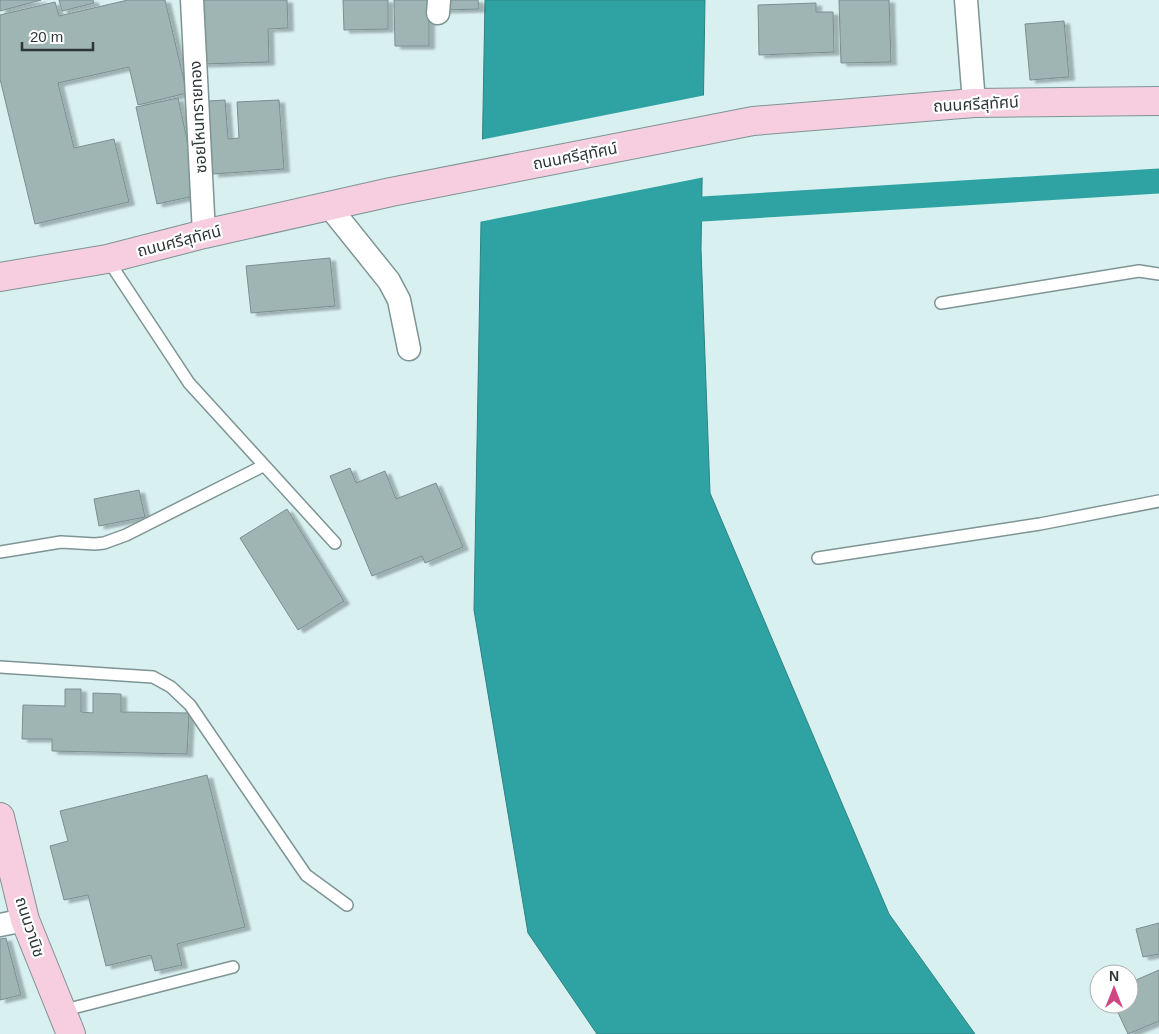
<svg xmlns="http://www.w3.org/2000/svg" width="1159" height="1034" font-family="Helvetica,'Noto Sans Thai',sans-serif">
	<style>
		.water { fill: #2fa3a3; stroke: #2f8383 }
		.pier { fill: #d8f1f0 }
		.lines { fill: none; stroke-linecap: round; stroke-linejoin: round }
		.canal { stroke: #2fa3a3; stroke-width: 25 }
		.building { fill: #9eb5b4; stroke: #79908f; filter: url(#shadow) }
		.lane-casing { stroke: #7e9494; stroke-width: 14 }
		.street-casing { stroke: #7e9494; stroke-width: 25 }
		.secondary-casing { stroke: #7e9494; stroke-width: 30 }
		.lane { stroke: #fff; stroke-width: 11 }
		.street { stroke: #fff; stroke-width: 22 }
		.secondary { stroke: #f7cee0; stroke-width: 28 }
		.labels { text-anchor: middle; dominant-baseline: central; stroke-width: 4.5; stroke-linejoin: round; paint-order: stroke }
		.street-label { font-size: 16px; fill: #2e3737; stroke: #fff }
	</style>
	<defs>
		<filter id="shadow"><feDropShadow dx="5.5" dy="3" stdDeviation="1" flood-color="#0004"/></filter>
	</defs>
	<rect width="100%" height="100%" fill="#d8f1f0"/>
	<polygon class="water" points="485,0 705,0 701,249 710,493 889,914 975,1034 597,1034 528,933 474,610"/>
	<polygon class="pier" points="706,95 705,177 479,222 480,140"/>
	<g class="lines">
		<polyline class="canal" points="702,209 1159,181"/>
	</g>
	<g class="building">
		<polygon points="0,0 41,0 0,11"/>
		<polygon points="59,0 93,0 94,3 62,11"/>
		<polygon points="128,0 165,0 187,93 138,105 129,67 58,83 74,148 114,139 129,202 35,224 0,79 0,15 55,2 59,16"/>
		<polygon points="199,0 287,0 288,28 268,29 269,62 202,64"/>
		<polygon points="343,0 388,0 388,29 344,30"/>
		<polygon points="394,0 429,0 429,46 395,46"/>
		<polygon points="444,0 478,0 479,9 444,10"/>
		<polygon points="839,0 889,0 891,62 841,63"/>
		<polygon points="816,3 816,12 833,12 834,52 759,55 758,5"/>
		<polygon points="1064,21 1069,77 1030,80 1025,24"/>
		<polygon points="178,98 199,195 157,204 136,107"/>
		<polygon points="225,100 228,139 239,138 237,102 279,100 284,169 213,174 208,101"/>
		<polygon points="330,258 335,306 251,313 246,266"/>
		<polygon points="350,468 356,483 385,471 396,499 436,483 463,547 425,563 422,556 372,576 330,476"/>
		<polygon points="139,490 145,517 99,526 94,499"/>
		<polygon points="287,509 344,601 298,630 240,538"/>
		<polygon points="65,689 81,689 81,712 93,713 93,693 121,694 121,712 189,713 187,754 52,751 52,739 22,739 23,705 65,706"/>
		<polygon points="207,775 245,927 177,944 182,965 155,971 151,955 106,966 88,895 64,900 50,846 68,841 60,811"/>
		<polygon points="1159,923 1159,954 1143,957 1136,929"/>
		<polygon points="6,938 21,995 0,1000 0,939"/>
		<polygon points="1159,970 1159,1021 1128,1034 1114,1004 1129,1004 1129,983"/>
	</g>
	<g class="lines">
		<defs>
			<g id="lane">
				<polyline points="108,260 189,383 335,543"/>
				<polyline points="941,303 1139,271 1159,274"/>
				<polyline points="0,552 61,542 95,544 104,543 126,535 263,466"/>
				<polyline points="818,558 1040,524 1159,501"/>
				<polyline points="0,667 153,677 171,687 190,705 306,875 347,905"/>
				<polyline points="61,1011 233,967"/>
			</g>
			<g id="street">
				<polyline points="192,0 204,234"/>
				<polyline points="966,0 974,103"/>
				<polyline points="438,13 439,0"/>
				<polyline points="328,205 389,281 399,300 409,349"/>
				<polyline points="0,925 25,920"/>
			</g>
			<g id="secondary">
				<polyline points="0,277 107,259 204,234 391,192 753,121 974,103 1159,101"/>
				<polyline points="0,817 25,920 71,1034"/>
			</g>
		</defs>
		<use href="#lane" class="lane-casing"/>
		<use href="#street" class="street-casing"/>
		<use href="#secondary" class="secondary-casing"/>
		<use href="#lane" class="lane"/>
		<use href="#street" class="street"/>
		<use href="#secondary" class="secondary"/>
	</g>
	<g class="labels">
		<g class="street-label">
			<text transform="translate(976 104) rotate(-3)">ถนนศรีสุทัศน์</text>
			<text transform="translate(198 117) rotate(-93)">ซอยโหนทรายทอง</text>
			<text transform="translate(575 156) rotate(-11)">ถนนศรีสุทัศน์</text>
			<text transform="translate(179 241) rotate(-14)">ถนนศรีสุทัศน์</text>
			<text transform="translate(30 927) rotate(72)">ถนนวานิช</text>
		</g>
	</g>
	<g transform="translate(1114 989)"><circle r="24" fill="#ffffff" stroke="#abafaf"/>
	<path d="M0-4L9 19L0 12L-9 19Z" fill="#ce4683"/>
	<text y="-8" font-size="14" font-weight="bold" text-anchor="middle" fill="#2e3737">N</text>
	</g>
	<path d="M22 42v8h71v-8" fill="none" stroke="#2e3737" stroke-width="2.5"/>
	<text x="30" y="42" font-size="15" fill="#2e3737" stroke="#ffffff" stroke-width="4" paint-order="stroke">20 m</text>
</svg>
